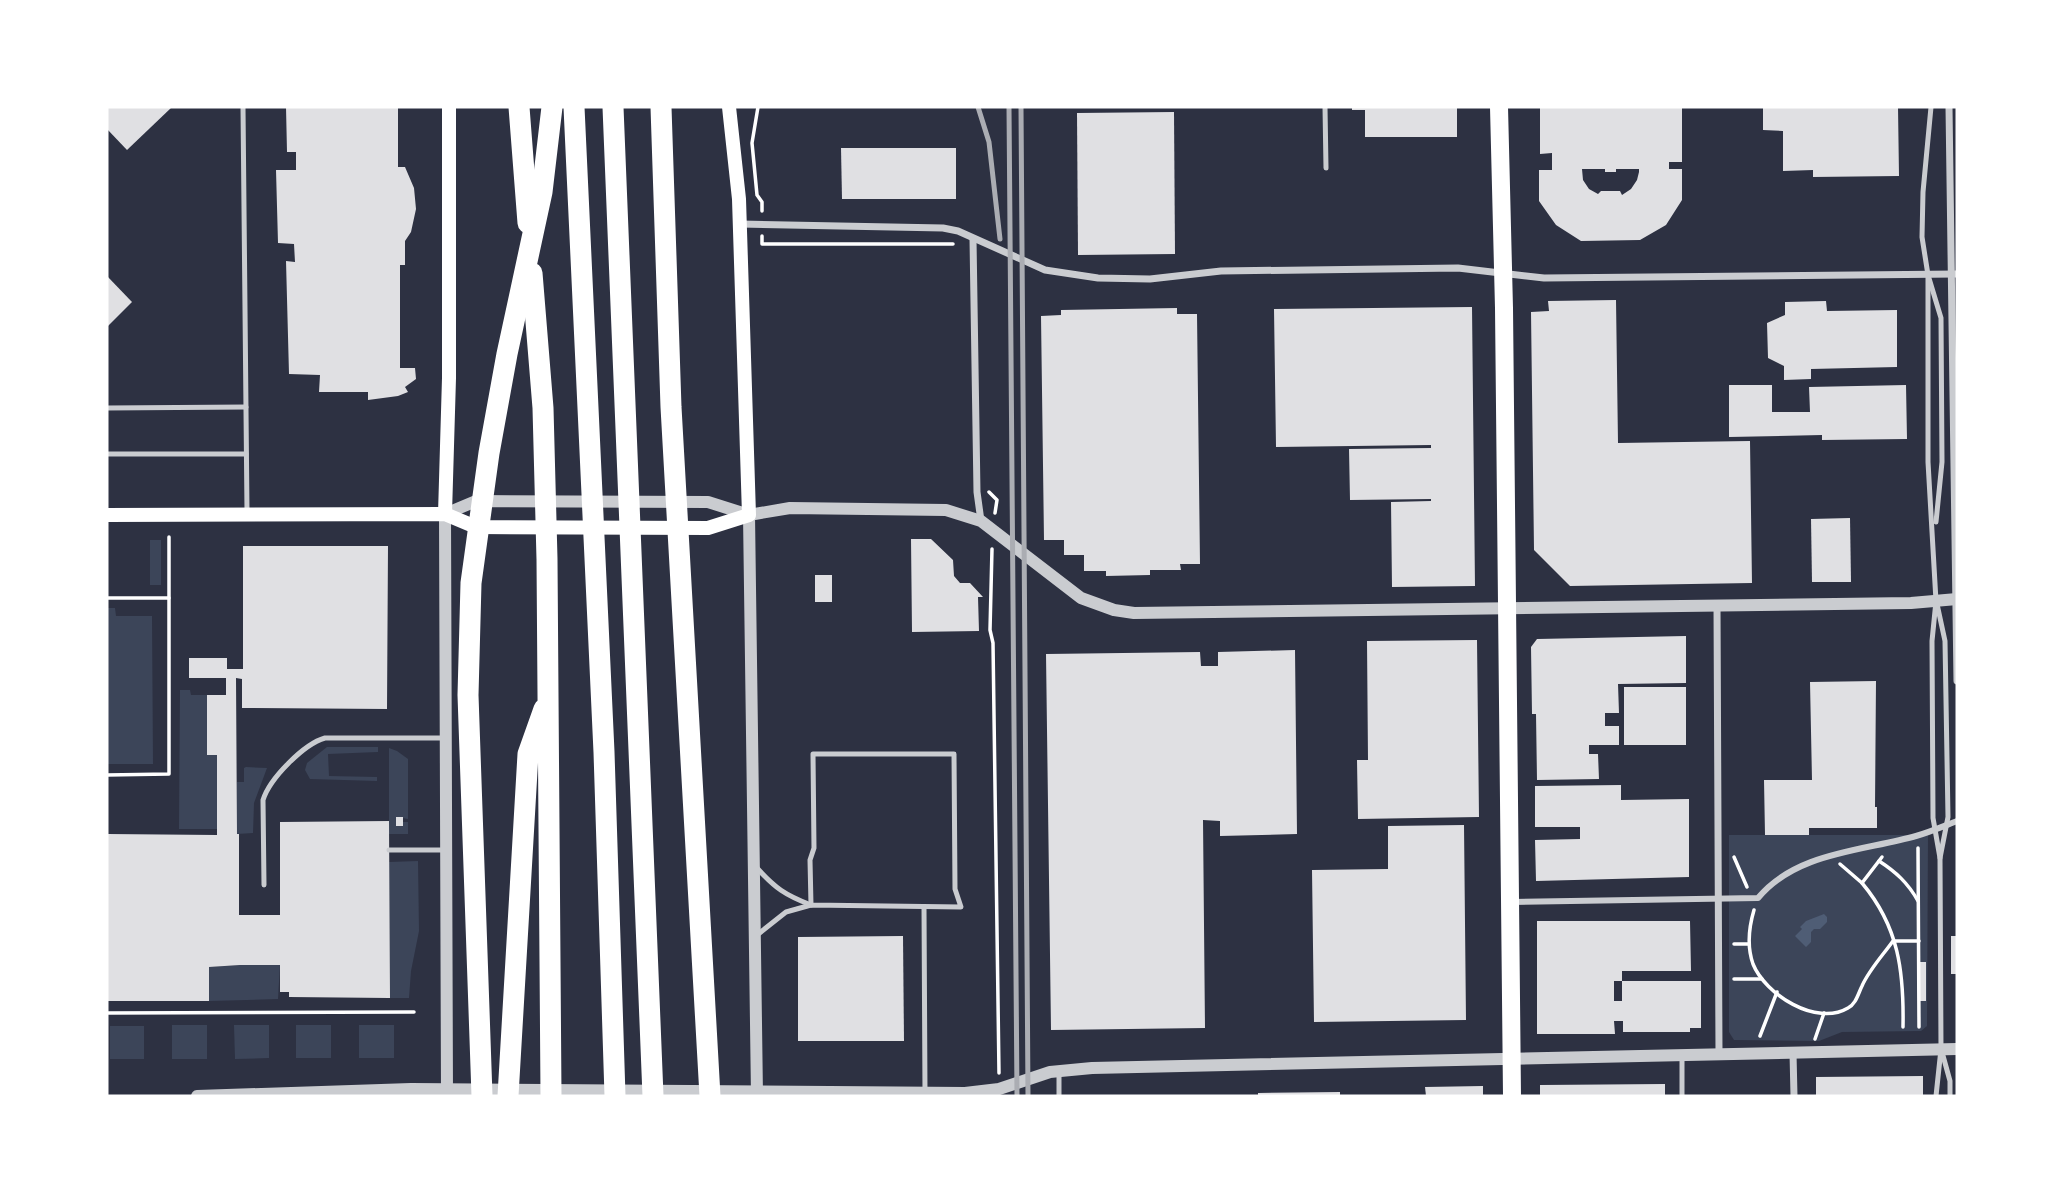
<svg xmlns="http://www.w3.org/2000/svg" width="2064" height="1203" font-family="'PT Sans',sans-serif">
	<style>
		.green { fill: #3c4559 }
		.water { fill: #4f5d75 }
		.building { fill: #e0e0e3; fill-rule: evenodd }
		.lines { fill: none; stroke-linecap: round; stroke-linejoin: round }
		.path { stroke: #fff; stroke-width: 3.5 }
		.service { stroke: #caccd0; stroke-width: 5 }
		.pedestrian { stroke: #caccd0; stroke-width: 6 }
		.minor { stroke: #caccd0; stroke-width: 7 }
		.tertiary { stroke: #caccd0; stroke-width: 12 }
		.secondary { stroke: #fff; stroke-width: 14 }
		.primary { stroke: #fff; stroke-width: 18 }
		.motorway { stroke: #fff; stroke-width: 21 }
		.rail { stroke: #abadb3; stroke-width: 5 }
	</style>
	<rect width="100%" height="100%" fill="#2d3142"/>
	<g class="green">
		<rect x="150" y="540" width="11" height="45"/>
		<polygon points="107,608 115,608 116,616 152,616 153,764 107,764"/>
		<polygon points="180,690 190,690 191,695 207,695 207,755 217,755 217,829 179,829"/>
		<polygon points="327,747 378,747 378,752 328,754 329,776 377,777 377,781 310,779 305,770 307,763"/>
		<polygon points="389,748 397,751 408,759 408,819 396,817 396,825 403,826 403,822 408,822 408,834 389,834"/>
		<polygon points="246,767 267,768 254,803 253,833 237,834 237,782 244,782 244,768"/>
		<polygon points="1729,835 1928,835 1927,1026 1921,1031 1842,1032 1819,1041 1734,1040 1729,1032"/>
		<polygon points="418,861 419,931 411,971 409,998 390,998 389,862"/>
		<polygon points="240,965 280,965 278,999 209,1001 209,967"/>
		<rect x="172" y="1025" width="35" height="34"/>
		<polygon points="234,1025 269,1025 269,1058 235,1059"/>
		<rect x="296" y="1025" width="35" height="33"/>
		<rect x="359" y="1025" width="35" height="33"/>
		<rect x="110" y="1026" width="34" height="33"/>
	</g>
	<polygon class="water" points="1824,914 1827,917 1827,922 1820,929 1814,929 1811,932 1811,942 1806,947 1795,936 1802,929 1800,927 1806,921"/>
	<g class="building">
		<polygon points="107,107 172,107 127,150 107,129"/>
		<polygon points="286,107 398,107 398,167 405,167 414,188 416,209 411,232 405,241 405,265 400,265 400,368 415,368 416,379 405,387 408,392 398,396 368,400 368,392 319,392 320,375 289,374 286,261 295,262 294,244 278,243 276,170 296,170 296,152 287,152"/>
		<polygon points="1352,107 1457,107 1457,137 1365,137 1365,110 1352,110"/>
		<path d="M1540,107H1682V162H1669V169H1682V200L1666,225L1640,240L1581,241L1556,225L1539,201V170H1552V153L1540,154ZM1582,169H1605V172H1616V169H1639V172L1637,180L1631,189L1622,195L1620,191H1601L1598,194L1589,189L1583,180Z"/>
		<polygon points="1763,107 1898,107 1899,176 1813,177 1813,170 1783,171 1783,131 1763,130"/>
		<polygon points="1174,112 1175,254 1078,255 1077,113"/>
		<polygon points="841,148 956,148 956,199 842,199"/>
		<polygon points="107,276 132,302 107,327"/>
		<polygon points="1616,300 1618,443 1750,441 1752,583 1570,586 1534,550 1531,312 1549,311 1548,301"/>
		<polygon points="1826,301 1827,311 1897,310 1897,367 1811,369 1811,379 1784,380 1784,366 1768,358 1767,323 1785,315 1785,302"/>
		<polygon points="1472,307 1475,586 1392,587 1391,502 1431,501 1431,499 1350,500 1349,449 1431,448 1431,445 1276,447 1274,309"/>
		<polygon points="1177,308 1177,314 1197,314 1200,564 1180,564 1181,570 1150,570 1150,575 1106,576 1106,571 1084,571 1084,555 1064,555 1064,540 1044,540 1041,316 1061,315 1061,310"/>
		<polygon points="1729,385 1772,385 1772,412 1810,412 1809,387 1906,385 1907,439 1822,440 1822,435 1729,437"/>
		<polygon points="1850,518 1851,582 1812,582 1811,519"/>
		<polygon points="911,539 931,539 953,560 954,576 960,583 970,583 983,597 978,597 979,631 912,632"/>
		<polygon points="243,546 388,546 387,709 242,708 242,679 236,678 237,834 239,834 239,915 280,915 280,822 389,821 390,998 289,997 289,992 280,992 280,965 240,965 209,967 209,1001 107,1001 107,834 217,835 217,755 207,755 207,695 226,695 226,678 189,678 189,658 227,658 227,669 243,669"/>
		<rect x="815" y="575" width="17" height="27"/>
		<polygon points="1686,636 1686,683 1618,684 1619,713 1605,713 1605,726 1619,726 1619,745 1589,745 1589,754 1598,754 1599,779 1537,780 1536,714 1532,714 1531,647 1537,639"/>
		<polygon points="1477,640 1479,817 1358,819 1357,760 1368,760 1367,641"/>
		<polygon points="1295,650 1297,834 1220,836 1220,821 1203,820 1205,1028 1051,1030 1046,654 1200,652 1201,666 1218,666 1218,652"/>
		<polygon points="1876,681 1875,807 1877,807 1877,828 1809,828 1809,835 1765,835 1764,780 1812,780 1810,682"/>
		<rect x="1624" y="687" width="62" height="58"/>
		<polygon points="1621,785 1621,800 1689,799 1689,877 1536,881 1535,840 1580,839 1580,827 1535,827 1535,786"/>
		<rect x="396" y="817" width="7" height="9"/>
		<polygon points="1464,825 1466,1020 1314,1022 1312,870 1388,869 1388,826"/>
		<path d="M1537,921H1690L1691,971H1622V981H1701V1028H1690V1032H1623V1021H1614L1615,1034H1537ZM1614,981H1622V1001H1614Z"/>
		<polygon points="903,936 904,1041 798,1041 798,937"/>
		<rect x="1951" y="936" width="6" height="38"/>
		<polygon points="1917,962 1926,962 1926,1001 1918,1001"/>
		<polygon points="1923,1076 1923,1096 1816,1096 1816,1077"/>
		<polygon points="1665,1084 1665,1096 1540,1096 1540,1085"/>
		<polygon points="1483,1086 1483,1096 1426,1096 1425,1087"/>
		<polygon points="1340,1092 1340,1096 1258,1096 1258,1093"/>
	</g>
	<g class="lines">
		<g class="path">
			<polyline points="758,107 752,143 757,195 762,202 762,211"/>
			<polyline points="762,236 762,244 953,244"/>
			<polyline points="989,492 997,500 995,513"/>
			<polyline points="992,549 990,630 993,643 999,1073"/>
			<polyline points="107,598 169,598"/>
			<polyline points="107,775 169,774 169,537"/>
			<polyline points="1918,848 1919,1027"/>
			<polyline points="1734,857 1747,887"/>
			<path d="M1879,861C1896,872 1908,883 1918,901"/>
			<polyline points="1840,864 1862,883 1882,857"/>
			<path d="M1862,883C1899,927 1904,972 1903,1027"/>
			<path d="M1754,910C1749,927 1747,947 1753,964C1765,994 1816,1027 1848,1008C1856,1004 1858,994 1862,986C1869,970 1883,955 1893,941H1919"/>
			<polyline points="1734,944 1749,944"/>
			<polyline points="1734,979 1762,979"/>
			<polyline points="107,1013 414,1012"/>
			<polyline points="1760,1036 1777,992"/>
			<polyline points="1815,1039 1824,1013"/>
		</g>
		<g class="service">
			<polyline points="243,107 247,511"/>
			<polyline points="1325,107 1326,168"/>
			<polyline points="1931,107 1923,192 1922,237 1928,275 1941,318 1942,462 1936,522"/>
			<polyline points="1928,275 1928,462 1936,601 1932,641 1933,818 1940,858"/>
			<polyline points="107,408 246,407"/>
			<polyline points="107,454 246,454"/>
			<polyline points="389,850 446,850"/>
			<path d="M757,868C775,888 785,895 811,905"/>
			<path d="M264,885L263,800C270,778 304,744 325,738H446"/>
			<polyline points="924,907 925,1093"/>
			<polyline points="757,935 786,912 811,905 961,907 955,889 954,754 813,754 814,848 810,860 811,905"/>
			<polyline points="1942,1052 1950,1081 1950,1096"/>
			<polyline points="1682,1055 1682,1096"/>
			<polyline points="1059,1071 1059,1096"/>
			<polyline points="1936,1096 1941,1049 1940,858 1948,817 1945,641 1937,604"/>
		</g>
		<path class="pedestrian" d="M1512,902L1758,898C1796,852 1863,851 1916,836C1930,832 1944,826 1957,821"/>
		<g class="minor">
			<polyline points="1949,107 1957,681"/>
			<polyline points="740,224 943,228 958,231 1045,270 1098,278 1150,279 1221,271 1458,268 1544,278 1957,274"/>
			<polyline points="973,239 977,492 981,521"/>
			<polyline points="1717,605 1719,1054"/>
			<polyline points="1793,1053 1794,1096"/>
		</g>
		<g class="tertiary">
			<polyline points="749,515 757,1096"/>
			<polyline points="197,1096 411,1089 965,1093 999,1089 1050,1072 1092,1068 1957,1049"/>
			<polyline points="447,1096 445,514 476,501 708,502 749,515 790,508 946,510 981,521 1081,598 1114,610 1134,613 1911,603 1957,599"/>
		</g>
		<g class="secondary">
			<polyline points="445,514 449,378 449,107"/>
			<polyline points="107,515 445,514 476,527 708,528 749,515 739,199 729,107"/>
		</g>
		<polyline class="primary" points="1499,107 1504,308 1512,1096"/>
		<g class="motorway">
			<polyline points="519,107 528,223"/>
			<polyline points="574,107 604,752 615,1096"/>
			<polyline points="613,107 653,1096"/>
			<polyline points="661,107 671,407 710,1096"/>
			<polyline points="532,273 543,408 547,559 551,1096"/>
			<polyline points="482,1096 468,695 471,583 489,453 507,354 542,192 552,107"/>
			<polyline points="508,1096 528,754 544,709"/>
		</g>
		<g class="rail">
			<polyline points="978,107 989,142 1000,239"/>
			<polyline points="1009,107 1017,1096"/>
			<polyline points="1021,107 1028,1096"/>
		</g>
	</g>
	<rect width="2064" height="1203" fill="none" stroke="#ffffff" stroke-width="217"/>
</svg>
